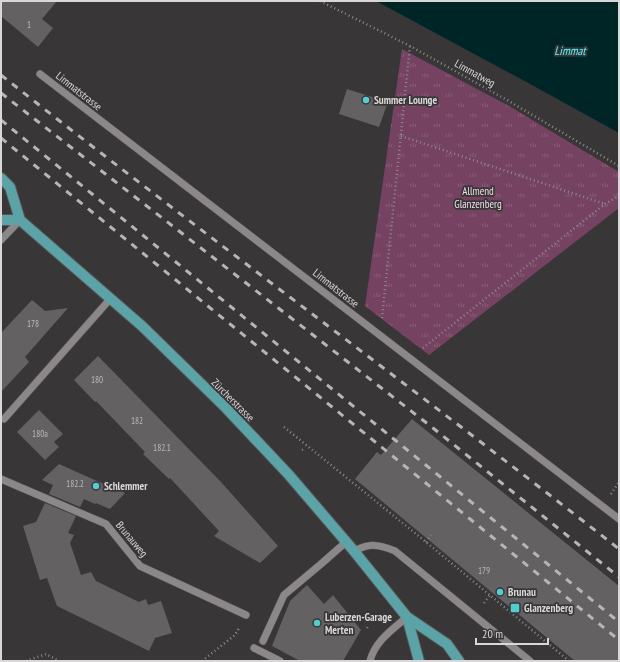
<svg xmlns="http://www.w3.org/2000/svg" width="620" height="662" font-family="'PT Sans Narrow',sans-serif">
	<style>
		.grass { fill: url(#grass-tufts) }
		.water { fill: #002526 }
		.building { fill: #646163 }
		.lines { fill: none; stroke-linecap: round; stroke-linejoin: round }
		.minor-casing { stroke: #585556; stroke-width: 8 }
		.major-casing { stroke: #585556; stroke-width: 12 }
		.path { stroke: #8d8b8c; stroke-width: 2.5; stroke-dasharray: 1 3; stroke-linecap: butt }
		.minor { stroke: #8c888a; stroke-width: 7 }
		.major { stroke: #5ba3a6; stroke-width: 10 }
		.rail { stroke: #b7b5b6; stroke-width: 3; stroke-dasharray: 7 7; stroke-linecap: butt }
		.poi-dot { fill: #52cdd0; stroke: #383637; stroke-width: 1.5 }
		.labels { text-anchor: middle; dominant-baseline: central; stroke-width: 3.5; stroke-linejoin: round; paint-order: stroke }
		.number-label { font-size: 9px; fill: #bcbabb }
		.street-label { font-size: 11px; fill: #d9d7d8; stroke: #383637 }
		.poi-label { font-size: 11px; font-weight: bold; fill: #d9d7d8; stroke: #383637; text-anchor: start }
		.park-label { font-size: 11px; fill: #f2dee9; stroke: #383637 }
		.water-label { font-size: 12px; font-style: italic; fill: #53faff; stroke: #383637 }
	</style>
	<defs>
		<pattern id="grass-tufts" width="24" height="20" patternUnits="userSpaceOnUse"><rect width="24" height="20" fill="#764262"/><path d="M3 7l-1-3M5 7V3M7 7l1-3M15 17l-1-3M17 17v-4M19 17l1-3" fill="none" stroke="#895d78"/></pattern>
	</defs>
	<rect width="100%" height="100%" fill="#383637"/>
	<polygon class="grass" points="402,49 509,106 619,172 619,208 429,355 365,306"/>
	<polygon class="water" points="376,1 619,1 619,133 532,85"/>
	<g class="building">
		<polygon points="1,1 57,1 42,19 53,28 38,47 1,16"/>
		<polygon points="347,89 388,102 379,127 339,114"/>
		<polygon points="32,300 45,311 68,308 25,357 29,362 1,392 1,333"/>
		<polygon points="98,356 221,482 278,546 260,563 214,536 219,531 170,478 169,479 143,454 145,452 96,401 95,402 74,380"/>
		<polygon points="39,410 63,434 54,442 59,447 45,460 17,432"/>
		<polygon points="412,419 619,586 619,661 575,661 355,479 377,452 381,455"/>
		<polygon points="59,464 88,477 125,493 110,509 96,503 95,504 84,499 80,507 49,494 53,485 42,480"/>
		<polygon points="45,503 76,516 68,533 74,535 70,543 81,575 91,572 96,581 139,602 146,599 148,605 161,601 172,633 155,638 149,651 57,606 47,578 40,580 23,526 36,522"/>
		<polygon points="307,585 324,604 333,595 361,630 343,661 300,661 272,646 290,601"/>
	</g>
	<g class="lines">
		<defs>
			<g id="minor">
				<polyline points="40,74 619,519"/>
				<polyline points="1,240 20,220"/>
				<polyline points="4,419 111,298"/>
				<polyline points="1,479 106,524 140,566 246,615"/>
				<path d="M354,551C370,543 378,544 395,551L530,661"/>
				<polyline points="263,641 284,595 321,564 346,542"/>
				<polyline points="254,648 280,661"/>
				<path d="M370,661C375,641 392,630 407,617"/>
			</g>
			<g id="major">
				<polyline points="1,178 10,187 20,220 142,326 225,407 289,475 354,551 407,617 447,644 459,661"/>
				<polyline points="1,220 20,220"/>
				<polyline points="407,617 419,661"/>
			</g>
		</defs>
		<use href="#minor" class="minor-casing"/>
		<use href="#major" class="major-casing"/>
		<g class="path">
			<polyline points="320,1 410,46 507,100 619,166"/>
			<polyline points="401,136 605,204"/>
			<polyline points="382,318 410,46"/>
			<polyline points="423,348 605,204 619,196"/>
			<polyline points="284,427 426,542 569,661"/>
			<polyline points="302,450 304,449"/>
			<polyline points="611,494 619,482"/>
			<polyline points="426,542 431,535"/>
			<polyline points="484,603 490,595"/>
			<polyline points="367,628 369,625"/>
			<polyline points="26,661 46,654 59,661"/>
			<polyline points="202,661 235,635 239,628"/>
		</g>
		<use href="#minor" class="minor"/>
		<use href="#major" class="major"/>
		<g class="rail">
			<path d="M1,75C205,236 415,389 619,549"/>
			<polyline points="1,93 433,428 619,577"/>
			<polyline points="1,120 619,622"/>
			<polyline points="1,138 619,640"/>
		</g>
	</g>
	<g class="poi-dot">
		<circle cx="366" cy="100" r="4"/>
		<circle cx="96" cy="486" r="4"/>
		<circle cx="500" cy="592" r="4"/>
		<rect x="510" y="603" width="10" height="10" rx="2"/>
		<circle cx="317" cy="623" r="4"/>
	</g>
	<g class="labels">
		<g class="number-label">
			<text x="29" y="24">1</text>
			<text x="33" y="323">178</text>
			<text x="97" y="379">180</text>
			<text x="137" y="420">182</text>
			<text x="40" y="433">180a</text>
			<text x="162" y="447">182.1</text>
			<text x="75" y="483">182.2</text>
			<text x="484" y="570">179</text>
		</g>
		<g class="street-label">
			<text transform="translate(475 73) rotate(29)">Limmatweg</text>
			<text transform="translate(79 91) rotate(38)">Limmatstrasse</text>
			<text transform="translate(336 288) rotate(38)">Limmatstrasse</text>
			<text transform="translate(233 400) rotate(45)">Zürcherstrasse</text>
			<text transform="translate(132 539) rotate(50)">Brunauweg</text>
		</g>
		<g class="poi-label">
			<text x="374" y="100">Summer Lounge</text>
			<text x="104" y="486">Schlemmer</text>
			<text x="508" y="592">Brunau</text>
			<text x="524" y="608">Glanzenberg</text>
			<text x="325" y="617">Luberzen-Garage<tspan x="325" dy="13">Merten</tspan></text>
		</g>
		<g class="park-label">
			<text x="478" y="191">Allmend<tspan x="478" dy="13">Glanzenberg</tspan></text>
		</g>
		<g class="water-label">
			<text x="570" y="50">Limmat</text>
		</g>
	</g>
	<rect width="620" height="662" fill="none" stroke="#d9d7d8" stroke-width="4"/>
	<path d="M476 638v6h72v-6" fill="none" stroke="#d9d7d8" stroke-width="2"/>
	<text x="482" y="638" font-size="12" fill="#d9d7d8" stroke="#383637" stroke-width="3" paint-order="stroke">20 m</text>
</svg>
